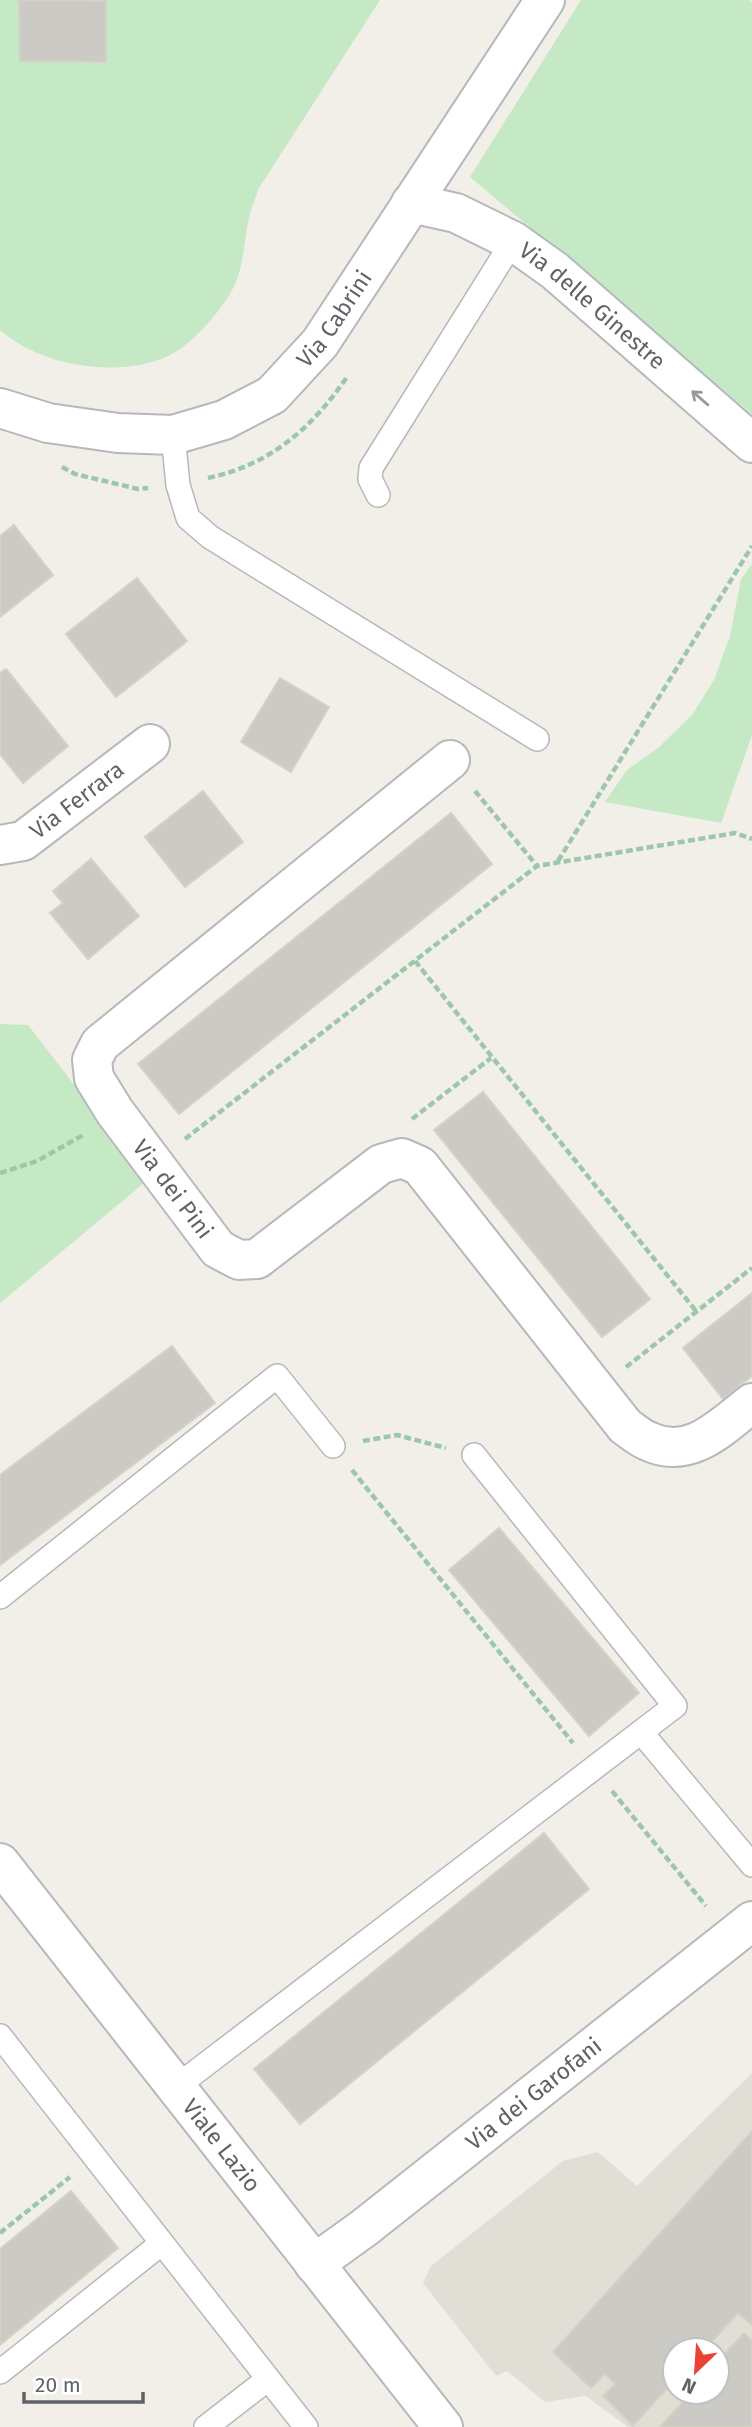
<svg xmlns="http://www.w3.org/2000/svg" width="752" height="2427" font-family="'Fira Sans',sans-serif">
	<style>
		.education { fill: #e1ded6; fill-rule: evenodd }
		.green { fill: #c5e8c5 }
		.building { fill: #cccac5; stroke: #d6d1c6; stroke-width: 2 }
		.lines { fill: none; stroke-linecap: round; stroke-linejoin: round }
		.lane-casing { stroke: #b5b8bc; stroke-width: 26 }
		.street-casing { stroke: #b5b8bc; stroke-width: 42 }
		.path { stroke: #9cc7a9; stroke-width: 4.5; stroke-dasharray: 7 3.5; stroke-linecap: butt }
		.lane { stroke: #fff; stroke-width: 23 }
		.street { stroke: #fff; stroke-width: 38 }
		.oneway { stroke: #979a9d }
		.labels { text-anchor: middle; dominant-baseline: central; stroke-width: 7; stroke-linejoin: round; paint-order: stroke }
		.street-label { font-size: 23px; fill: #5f6368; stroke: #fff }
	</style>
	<rect width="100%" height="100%" fill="#f1efe8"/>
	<path class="education" d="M752,2073V2427H628L586,2396L545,2402L507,2371L496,2376L423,2283L431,2266L563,2161L598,2152L637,2186ZM675,2350H717V2392H675Z"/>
	<g class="green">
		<path d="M0,0H380L259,188C256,197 252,205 250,214C244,236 245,259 236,282C227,305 191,346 168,356C119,379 40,366 0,330Z"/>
		<polygon points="581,0 749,0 752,2 752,414 470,177"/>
		<polygon points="752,564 752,735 721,823 605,802 627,770 658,748 692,715 714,680 730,636 741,579"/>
		<polygon points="0,1024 28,1025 102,1121 145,1182 0,1303"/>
	</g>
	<g class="building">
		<polygon points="19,0 106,1 106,62 20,61"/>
		<polygon points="14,525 53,575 0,617 0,536"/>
		<polygon points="137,578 187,641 116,697 66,634"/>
		<polygon points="6,669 68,746 23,783 0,754 0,673"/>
		<polygon points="280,678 329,707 291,772 241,742"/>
		<polygon points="203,791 243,842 185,887 145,837"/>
		<polygon points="451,813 492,864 179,1114 138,1064"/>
		<polygon points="91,859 139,916 88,959 50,913 63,903 53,891"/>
		<polygon points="483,1092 650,1299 602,1337 434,1130"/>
		<polygon points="752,1293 752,1376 723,1399 683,1348"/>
		<polygon points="172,1346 215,1403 0,1565 0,1475"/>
		<polygon points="499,1528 639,1693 589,1736 449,1570"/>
		<polygon points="544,1833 589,1889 300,2124 254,2069"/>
		<polygon points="752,2131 752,2325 738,2313 704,2350 675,2350 675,2390 669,2386 633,2426 603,2396 615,2384 605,2374 591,2388 553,2352"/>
		<polygon points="71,2191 118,2248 0,2345 0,2249"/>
		<polygon points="744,2333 752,2341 752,2427 660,2427 686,2398 677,2392 717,2392 717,2362"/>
	</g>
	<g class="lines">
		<defs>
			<g id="lane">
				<polyline points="173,435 178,485 188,518 210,537 537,739"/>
				<polyline points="378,495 370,479 371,468 513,241"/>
				<polyline points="0,1597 277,1376 333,1446"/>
				<polyline points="641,1732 752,1865"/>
				<polyline points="0,2036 306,2427"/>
				<polyline points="176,2087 675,1706 474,1455"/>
				<polyline points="0,2372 162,2243"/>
				<polyline points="206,2427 268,2379"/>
			</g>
			<g id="street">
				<path id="s1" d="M411,203L456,213L513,241L555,271L752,443"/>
				<path id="s2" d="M0,408L48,423L118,433L173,435L224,420L272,395L320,343L545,0"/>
				<path id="s3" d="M450,760L100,1044L92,1060L94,1078L115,1112L218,1249L239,1260L257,1259L381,1164L402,1158L420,1166L625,1426C632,1431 640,1438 648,1441C690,1461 721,1427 752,1403"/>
				<path id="s4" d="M0,845L23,841L150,744"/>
				<path id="s5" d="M0,1863L443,2427"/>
				<path id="s6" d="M314,2264L364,2228L752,1921"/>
			</g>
		</defs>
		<use href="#lane" class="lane-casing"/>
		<use href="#street" class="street-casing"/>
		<g class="path">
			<polyline points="62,467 75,474 138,489 148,488"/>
			<path d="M208,478C270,465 312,428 347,377"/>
			<polyline points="475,791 537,866"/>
			<polyline points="558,861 752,546"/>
			<polyline points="415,961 696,1311"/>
			<polyline points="412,1119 491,1058"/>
			<polyline points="185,1139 537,866 735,833 752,839"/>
			<polyline points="0,1173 37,1161 85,1134"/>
			<polyline points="626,1367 752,1268"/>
			<polyline points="363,1441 397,1435 446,1448"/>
			<polyline points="352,1470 573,1743"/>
			<polyline points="612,1791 706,1906"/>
			<polyline points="0,2233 70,2177"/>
		</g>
		<use href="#lane" class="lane"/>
		<use href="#street" class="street"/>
	</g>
	<defs><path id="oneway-shaft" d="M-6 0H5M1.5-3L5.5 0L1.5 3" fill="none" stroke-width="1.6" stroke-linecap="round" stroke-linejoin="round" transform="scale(1.75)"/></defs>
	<use class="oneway" href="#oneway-shaft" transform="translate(700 398) rotate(-139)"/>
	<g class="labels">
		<g class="street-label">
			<text stroke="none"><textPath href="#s1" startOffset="212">Via delle Ginestre</textPath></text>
			<text stroke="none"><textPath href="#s2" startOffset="382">Via Cabrini</textPath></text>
			<text stroke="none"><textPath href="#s4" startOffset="91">Via Ferrara</textPath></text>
			<text stroke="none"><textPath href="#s3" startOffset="623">Via dei Pini</textPath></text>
			<text stroke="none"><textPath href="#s6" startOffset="278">Via dei Garofani</textPath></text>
			<text stroke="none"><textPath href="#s5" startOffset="359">Viale Lazio</textPath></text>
		</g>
	</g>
	<g transform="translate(696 2371) rotate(205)"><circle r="33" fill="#ffffff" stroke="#bfc1c3" stroke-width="2"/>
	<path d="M0-5L12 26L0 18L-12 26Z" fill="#ea4335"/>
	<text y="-10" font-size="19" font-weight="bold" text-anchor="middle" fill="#5f6368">N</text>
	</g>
	<path d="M24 2392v10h119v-10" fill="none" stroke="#5f6368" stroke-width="3.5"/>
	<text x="35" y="2392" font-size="21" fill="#5f6368" stroke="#ffffff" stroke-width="5" paint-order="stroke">20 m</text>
</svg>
